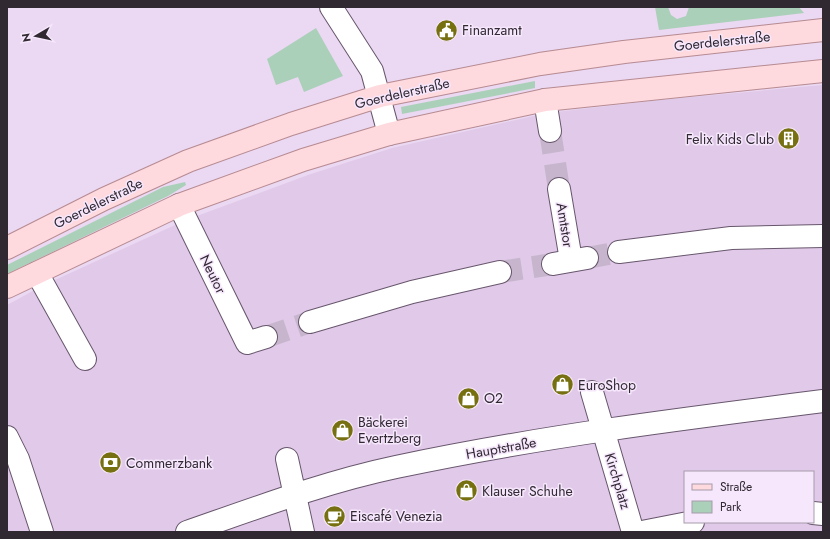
<svg xmlns="http://www.w3.org/2000/svg" width="830" height="539" font-family="Jost,sans-serif">
	<style>
		.built { fill: #e1c9e9; fill-rule: evenodd }
		.green { fill: #abd0ba }
		.lines { fill: none; stroke-linecap: round; stroke-linejoin: round }
		.minor-tunnel { stroke: #c6b5cc; stroke-width: 22; stroke-dasharray: 22 11; stroke-linecap: butt }
		.minor-casing { stroke: #67566c; stroke-width: 24 }
		.major-casing { stroke: #b68b92; stroke-width: 24 }
		.minor { stroke: #fff; stroke-width: 22 }
		.major { stroke: #fed9dd; stroke-width: 22 }
		.labels { text-anchor: middle; dominant-baseline: central; stroke-width: 3; stroke-linejoin: round; paint-order: stroke }
		.poi-label { font-size: 14px; fill: #302932; stroke: #f6e7fc; text-anchor: start }
		.street-label { font-size: 14px; fill: #302932; stroke: #f6e7fc }
	</style>
	<rect width="100%" height="100%" fill="#ebd8f2"/>
	<path class="built" d="M823,85V532H7V305L44,285L186,220L308,175L392,148L547,113L660,100ZM685,472H813V522H685Z"/>
	<g class="green">
		<polygon points="655,7 668,7 671,15 677,19 686,16 689,7 799,7 804,13 659,30"/>
		<polygon points="316,28 343,76 304,92 298,77 276,85 267,59"/>
		<polygon points="535,81 535,88 402,114 401,107"/>
		<polygon points="185,182 186,185 168,196 7,274 7,265 163,187"/>
	</g>
	<g class="lines">
		<g class="minor-tunnel">
			<polyline points="550,131 559,189"/>
			<polyline points="587,258 619,252"/>
			<polyline points="500,272 553,264"/>
			<polyline points="266,337 310,322"/>
		</g>
		<defs>
			<g id="minor">
				<polyline points="331,7 372,71 389,134"/>
				<polyline points="545,100 550,131"/>
				<polyline points="559,189 571,260"/>
				<polyline points="179,205 247,343 266,337"/>
				<polyline points="619,252 731,238 823,236"/>
				<polyline points="553,264 587,258"/>
				<polyline points="37,273 85,359"/>
				<polyline points="310,322 412,292 500,272"/>
				<polyline points="592,392 633,532"/>
				<polyline points="7,437 18,459 42,532"/>
				<polyline points="287,459 303,532"/>
				<polyline points="813,513 823,514"/>
				<path d="M187,532C256,508 325,482 396,467C537,437 680,419 823,401"/>
				<polyline points="642,532 693,522"/>
			</g>
			<g id="major">
				<polyline points="7,248 104,199 188,161 291,124 380,96 540,64 624,52 823,30"/>
				<polyline points="7,287 179,205 303,160 389,134 545,100 823,71"/>
			</g>
		</defs>
		<use href="#minor" class="minor-casing"/>
		<use href="#major" class="major-casing"/>
		<use href="#minor" class="minor"/>
		<use href="#major" class="major"/>
	</g>
	<defs>
		<symbol id="civic-disc" viewBox="-11 -11 22 22"><circle r="9.5" fill="#777011" stroke="#f6e7fc"/><path d="M-.6-6.5H3V-4.5H.6V-3L4-1V1h2V6H-6V1h2V-1L-.6-3ZM-1.2 2.5V6h2.4V2.5Z" fill="#fff"/></symbol>
		<symbol id="building-disc" viewBox="-11 -11 22 22"><circle r="9.5" fill="#777011" stroke="#f6e7fc"/><path d="M-4-6H4V6H1V3H-1V6H-4ZM-2.5-4.3h1.7v1.8h-1.7ZM.8-4.3h1.7v1.8H.8ZM-2.5-1h1.7V.8h-1.7ZM.8-1h1.7V.8H.8Z" fill="#fff"/></symbol>
		<symbol id="shop-disc" viewBox="-11 -11 22 22"><circle r="9.5" fill="#777011" stroke="#f6e7fc"/><path d="M-5-2.5h2.3a2.7 3.5 0 0 1 5.4 0H5L5.5 6h-11ZM-1.5-2.5h3a1.5 2.3 0 0 0-3 0Z" fill="#fff"/></symbol>
		<symbol id="bank-disc" viewBox="-11 -11 22 22"><circle r="9.5" fill="#777011" stroke="#f6e7fc"/><path d="M-6-4H6V4H-6ZM0-2.3a2.3 2.3 0 1 0 0 4.6a2.3 2.3 0 1 0 0-4.6Z" fill="#fff"/></symbol>
		<symbol id="cafe-disc" viewBox="-11 -11 22 22"><circle r="9.5" fill="#777011" stroke="#f6e7fc"/><path d="M-5.5-4.5H6V0H3Q3 3.5 0 3.5H-2.5Q-5.5 3.5-5.5 0ZM3-3.2v2h1.7v-2ZM-6 4.5H4V6H-6Z" fill="#fff"/></symbol>
	</defs>
	<g fill-rule="evenodd">
		<use href="#civic-disc" x="434" y="18" width="25" height="25"/>
		<use href="#building-disc" x="776" y="126" width="25" height="25"/>
		<use href="#shop-disc" x="550" y="372" width="25" height="25"/>
		<use href="#shop-disc" x="456" y="386" width="25" height="25"/>
		<use href="#shop-disc" x="330" y="418" width="25" height="25"/>
		<use href="#bank-disc" x="98" y="450" width="25" height="25"/>
		<use href="#shop-disc" x="454" y="478" width="25" height="25"/>
		<use href="#cafe-disc" x="322" y="504" width="25" height="25"/>
	</g>
	<g class="labels">
		<g class="poi-label">
			<text x="462" y="30">Finanzamt</text>
			<text x="774" y="139" text-anchor="end">Felix Kids Club</text>
			<text x="578" y="385">EuroShop</text>
			<text x="484" y="398">O2</text>
			<text x="358" y="422">Bäckerei<tspan x="358" dy="16">Evertzberg</tspan></text>
			<text x="126" y="463">Commerzbank</text>
			<text x="482" y="491">Klauser Schuhe</text>
			<text x="350" y="516">Eiscafé Venezia</text>
		</g>
		<g class="street-label">
			<text transform="translate(722 41) rotate(-6)">Goerdelerstraße</text>
			<text transform="translate(402 93) rotate(-13)">Goerdelerstraße</text>
			<text transform="translate(98 203) rotate(-26)">Goerdelerstraße</text>
			<text transform="translate(565 225) rotate(81)">Amtstor</text>
			<text transform="translate(213 274) rotate(64)">Neutor</text>
			<text transform="translate(501 448) rotate(-10)">Hauptstraße</text>
			<text transform="translate(618 481) rotate(73)">Kirchplatz</text>
		</g>
	</g>
	<rect width="830" height="539" fill="none" stroke="#302932" stroke-width="16"/>
	<rect x="684" y="471" width="130" height="52" fill="#f6e7fc" stroke="#a79bab"/>
	<rect x="692" y="484" width="20" height="6" fill="#fed9dd" stroke="#a79bab"/>
	<text x="720" y="491" font-size="12" fill="#302932">Straße</text>
	<rect x="692" y="501" width="20" height="12" fill="#abd0ba" stroke="#a79bab"/>
	<text x="720" y="511" font-size="12" fill="#302932">Park</text>
	<g transform="translate(36 36) rotate(261)" stroke="#f6e7fc" stroke-width="3" paint-order="stroke">
	<path d="M0-3L7 15L0 10L-7 15Z" fill="#302932"/>
	<text y="-6" font-size="11" font-weight="bold" text-anchor="middle" fill="#302932">N</text>
	</g>
</svg>
